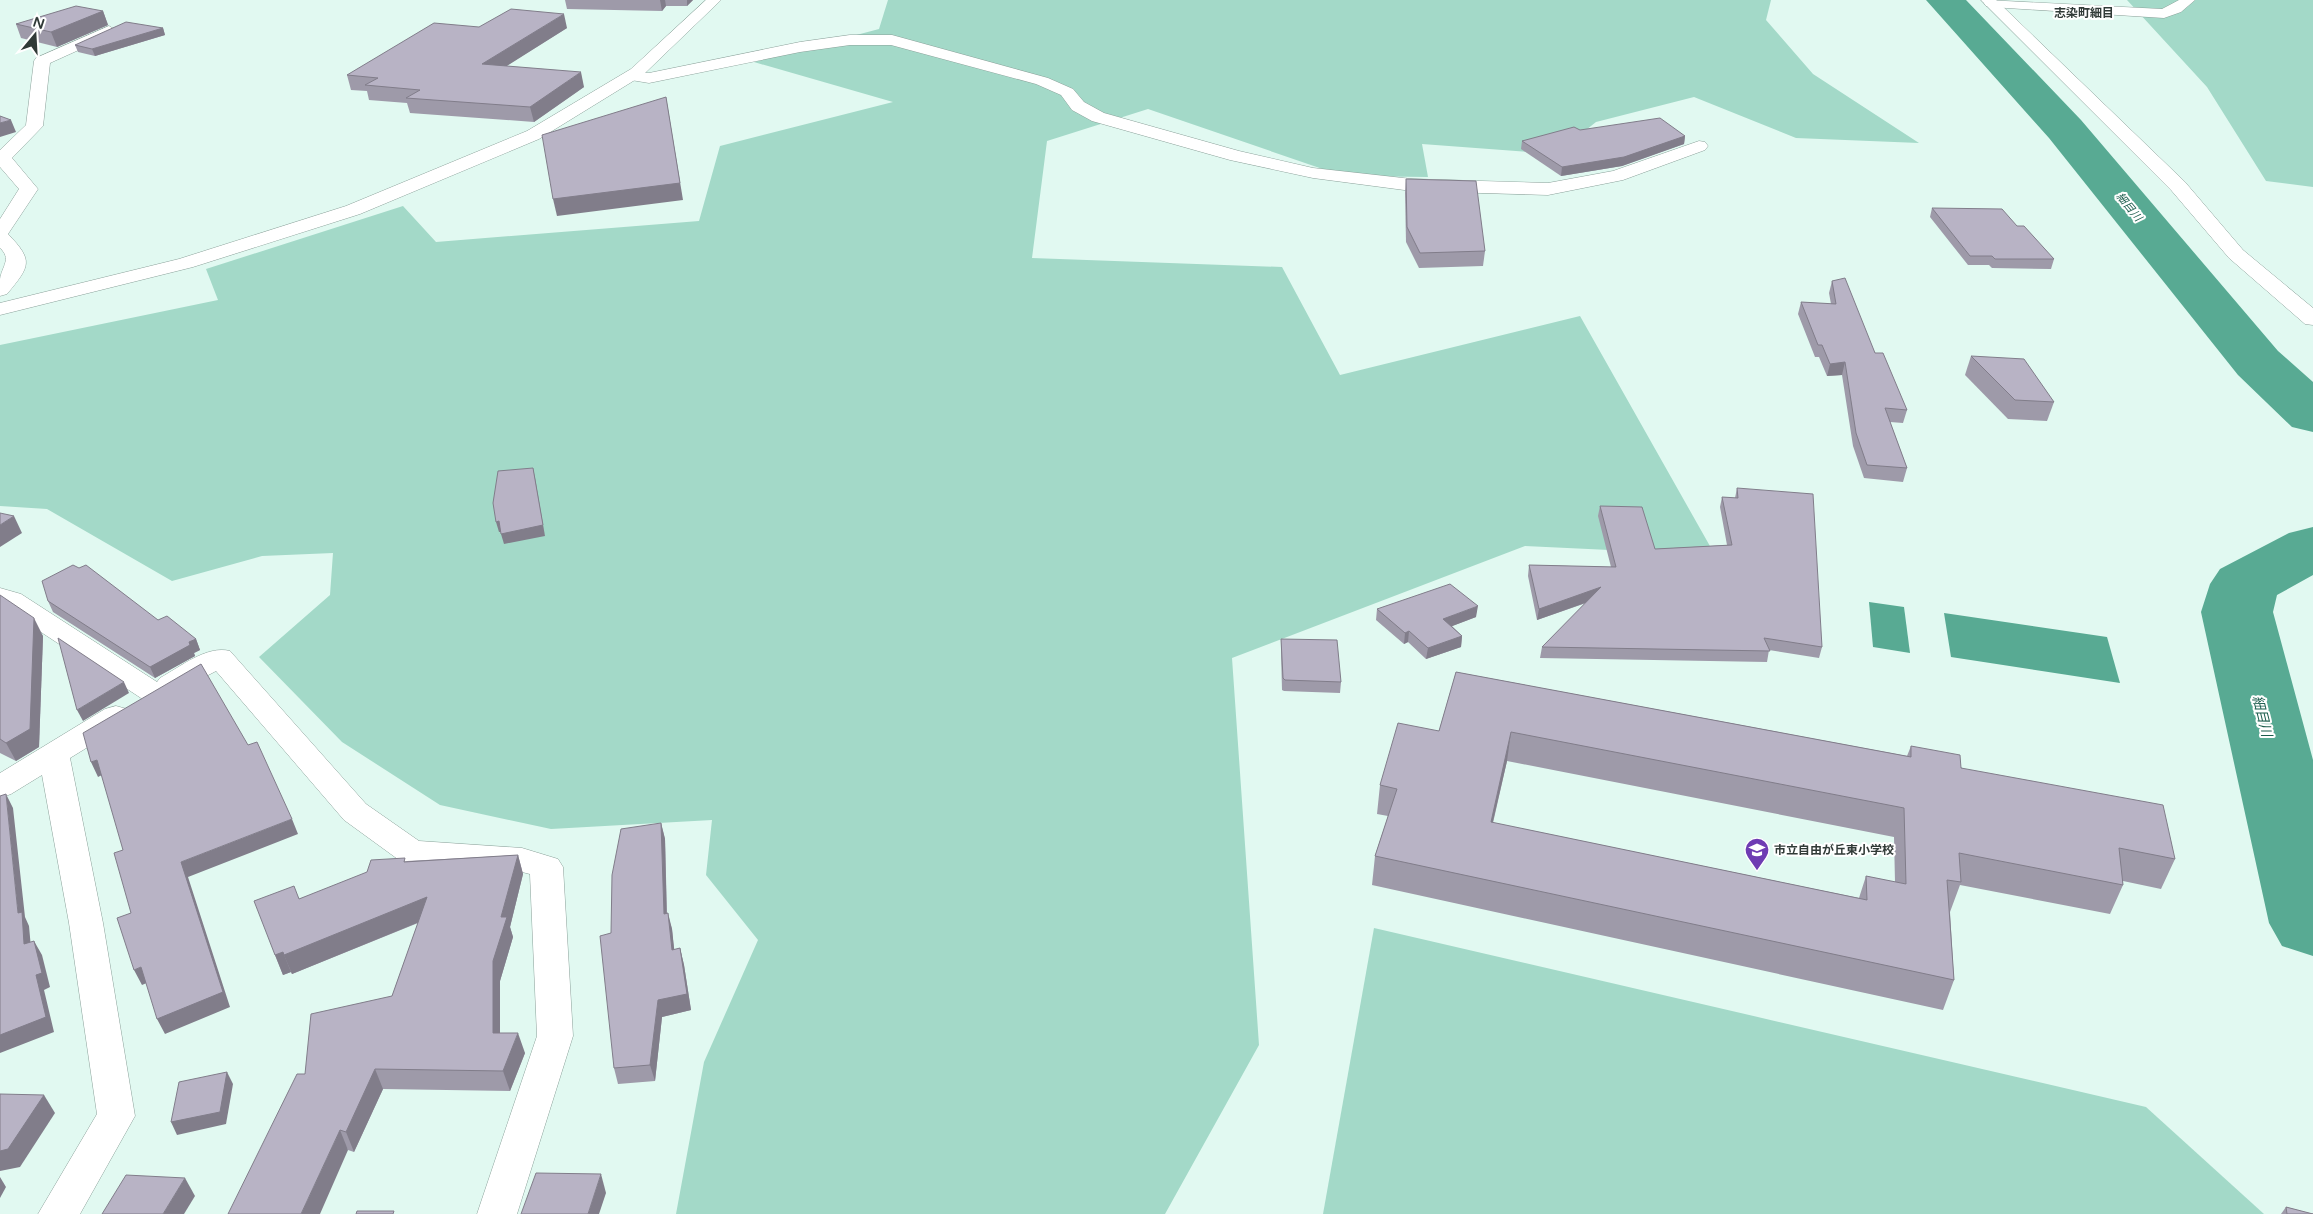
<svg xmlns="http://www.w3.org/2000/svg" width="2313" height="1214" font-family="'Varela Round','Noto Sans JP',sans-serif">
	<style>
		.green { fill: #a3d9c8 }
		.water { fill: #58aa93 }
		.lines { fill: none; stroke-linecap: round; stroke-linejoin: round }
		.river { fill: #58aa93; fill-rule: evenodd }
		.street-casing { stroke: #8ba19a; stroke-width: 1 }
		.secondary-casing { stroke: #8ba19a; stroke-width: 1 }
		.street { fill: #fff; fill-rule: evenodd }
		.secondary { fill: #fff; fill-rule: evenodd }
		.wall { fill: #9e9aa9; fill-rule: evenodd }
		.shaded-wall { fill: #817d8a }
		.building { fill: #b8b3c5; stroke: #817d8a; fill-rule: evenodd }
		.labels { text-anchor: middle; dominant-baseline: central; stroke-width: 4; stroke-linejoin: round; paint-order: stroke }
		.far-water-label { font-size: 11px; font-style: italic; fill: #1c5d4d; stroke: #fff }
		.far-quarter-label { font-size: 12px; font-weight: bold; fill: #303a37; stroke: #fff }
		.poi-label { font-size: 12px; font-weight: bold; fill: #303a37; stroke: #fff; text-anchor: start }
		.water-label { font-size: 14px; font-style: italic; fill: #1c5d4d; stroke: #fff }
	</style>
	<rect width="100%" height="100%" fill="#e1f9f1"/>
	<g class="green">
		<polygon points="888,0 1771,0 1766,20 1813,74 1919,143 1796,138 1694,97 1596,122 1556,154 1422,144 1428,177 1343,176 1148,109 1047,141 1032,258 1282,267 1340,375 1580,316 1715,555 1525,546 1232,658 1259,1045 1165,1214 676,1214 704,1062 758,940 706,875 712,820 551,829 440,805 342,742 259,657 330,595 333,553 262,556 172,581 47,509 0,506 0,345 218,300 206,269 403,206 436,242 699,221 720,146 893,102 754,62 879,29"/>
		<polygon points="2127,0 2313,0 2313,187 2266,181 2207,87"/>
		<polygon points="1374,928 2146,1107 2264,1214 1323,1214"/>
	</g>
	<g class="water">
		<polygon points="1869,602 1904,607 1910,653 1873,647"/>
		<polygon points="1944,613 2107,637 2120,683 1951,657"/>
	</g>
	<g class="lines">
		<g class="river">
			<polygon points="1926,0 1966,0 2081,120 2278,351 2313,382 2313,432 2292,427 2238,375 2049,138"/>
			<polygon points="2313,527 2313,575 2277,595 2273,612 2313,760 2313,956 2282,946 2269,923 2201,612 2210,584 2220,569 2289,533"/>
		</g>
		<defs>
			<g id="street">
				<polygon points="1986,0 2162,9 2179,0 2195,0 2181,12 2164,18 1991,7 1986,6 1984,3"/>
				<path d="M109,26L117,31L114,34L50,63L43,126L12,158L38,189L8,234C34,261 30,266 7,294L0,296C0,291 0,284 0,279C2,266 12,259 0,248V219L19,189L0,167V150L26,125L34,61L36,58Z"/>
				<polygon points="850,35 892,35 1048,78 1073,89 1084,102 1104,113 1239,151 1313,168 1412,179 1548,183 1613,171 1699,141 1705,142 1708,146 1705,150 1623,180 1548,195 1412,191 1313,178 1230,160 1092,121 1072,110 1061,95 1036,84 891,45 850,45 800,52 649,83 625,79 623,76 625,73 649,73 800,42"/>
				<path d="M0,588L21,594L157,682L160,678C180,667 207,645 230,651L366,804L419,841L522,848L558,859L563,867L573,1036L517,1214H477L537,1036L530,874L522,872L411,863L399,860L344,820L216,671L180,690L168,693L164,700L154,702L144,700L0,605Z"/>
				<polygon points="116,706 127,709 131,716 127,723 70,758 103,923 135,1116 80,1214 38,1214 97,1114 69,923 42,775 11,794 0,798 0,773 105,709"/>
			</g>
			<g id="secondary">
				<polygon points="706,0 721,0 643,75 539,139 360,214 193,267 0,315 0,303 179,259 346,206 527,131 631,69"/>
				<polygon points="1981,0 1996,0 2185,182 2243,250 2313,308 2313,325 2305,324 2229,258 2171,190"/>
			</g>
		</defs>
		<use href="#street" class="street-casing"/>
		<use href="#secondary" class="secondary-casing"/>
		<use href="#street" class="street"/>
		<use href="#secondary" class="secondary"/>
	</g>
	<g class="wall">
		<polygon points="565,0 693,0 687,6 666,6 662,11 567,9"/>
		<polygon points="103,11 108,25 57,47 21,38 16,24"/>
		<polygon points="479,27 567,28 506,66 584,87 534,122 410,113 407,103 369,100 367,91 351,90 347,75"/>
		<polygon points="163,28 165,35 95,56 78,52 75,45"/>
		<polygon points="1580,130 1685,136 1684,144 1622,166 1561,176 1521,149 1522,141"/>
		<polygon points="1406,179 1485,251 1483,266 1419,268 1406,242 1405,193"/>
		<polygon points="1932,208 2017,226 2054,259 2051,269 1992,268 1989,265 1968,265 1930,217"/>
		<polygon points="1832,281 1875,353 1907,410 1903,423 1890,422 1907,468 1903,482 1864,478 1853,446 1842,375 1827,376 1819,357 1815,357 1798,314 1801,302 1831,304 1829,293"/>
		<polygon points="1971,356 2054,402 2047,421 2008,419 1965,375"/>
		<polygon points="1737,488 1822,647 1819,658 1769,650 1767,662 1540,658 1542,647 1586,603 1537,620 1528,576 1529,565 1611,567 1598,516 1600,506 1655,549 1727,545 1720,507 1722,497 1735,498"/>
		<polygon points="0,595 43,636 39,747 16,761 0,753"/>
		<polygon points="48,601 158,620 196,639 200,650 194,653 195,656 155,678 53,612"/>
		<polygon points="1377,609 1476,617 1452,626 1462,636 1461,647 1426,659 1408,642 1404,644 1376,620"/>
		<polygon points="1281,639 1341,682 1340,693 1284,691 1282,690 1281,651"/>
		<path d="M1456,672L1907,756L1911,746L2175,859L2161,889L2123,881V885L2110,914L1960,885L1950,912L1954,980L1943,1010L1372,885L1375,856L1388,816L1377,814L1380,785L1439,731ZM1507,761L1894,837L1895,882L1866,876L1859,898L1493,823Z"/>
		<polygon points="661,823 665,839 667,913 672,929 674,950 680,948 684,965 691,1010 662,1017 655,1081 618,1084 614,1068 611,933"/>
		<polygon points="518,855 523,874 510,927 513,937 500,981 500,1033 525,1053 510,1091 383,1089 354,1152 348,1150 305,1074 392,996 418,923 292,974 291,972 283,975 275,955 299,899 407,861"/>
		<polygon points="2286,1207 2313,1214 2281,1214"/>
	</g>
	<g class="shaded-wall">
		<polygon points="660,0 665,0 666,6 662,11"/>
		<polygon points="687,0 693,0 687,6"/>
		<polygon points="103,11 108,25 57,47 51,32"/>
		<polygon points="564,14 567,28 486,79 482,64"/>
		<polygon points="163,28 165,35 95,56 92,49"/>
		<polygon points="581,72 584,87 534,122 530,107"/>
		<polygon points="666,97 683,200 557,216 553,199"/>
		<polygon points="11,120 16,132 0,137 0,123"/>
		<polygon points="1685,136 1684,144 1622,166 1561,176 1562,167"/>
		<polygon points="1845,362 1842,375 1827,376 1830,364"/>
		<polygon points="533,468 535,478 545,536 504,544 501,534"/>
		<polygon points="14,516 22,533 0,547 0,525"/>
		<polygon points="499,521 502,532 499,532 496,522"/>
		<polygon points="1601,587 1599,598 1537,620 1539,609"/>
		<polygon points="1478,606 1476,617 1442,630 1443,619"/>
		<polygon points="34,618 43,636 39,747 16,761 6,743"/>
		<polygon points="1409,631 1408,642 1404,644 1405,633"/>
		<polygon points="1462,636 1461,647 1426,659 1428,648"/>
		<polygon points="196,639 200,650 194,653 195,656 155,678 150,667 189,642"/>
		<polygon points="124,682 129,693 83,721 77,710"/>
		<polygon points="1511,732 1507,761 1486,851 1491,822"/>
		<polygon points="97,760 104,774 98,777 91,762"/>
		<polygon points="6,794 13,808 25,917 29,926 32,959 24,944 18,913"/>
		<polygon points="292,819 298,834 188,877 230,1007 165,1034 157,1019 181,862"/>
		<polygon points="661,823 665,839 667,930 664,914"/>
		<polygon points="518,855 523,874 510,927 513,937 500,981 500,1053 493,1033 493,961 501,917"/>
		<polygon points="427,897 434,916 292,974 284,955"/>
		<polygon points="668,913 672,929 676,966 672,950"/>
		<polygon points="34,941 42,955 50,987 44,990 54,1032 0,1053 0,1035 36,975"/>
		<polygon points="680,948 684,965 691,1010 662,1017 655,1081 650,1065 658,1000"/>
		<polygon points="283,952 291,972 283,975 275,955"/>
		<polygon points="141,967 149,982 142,985 134,970"/>
		<polygon points="518,1033 525,1053 510,1091 503,1071"/>
		<polygon points="375,1069 383,1089 354,1152 346,1132"/>
		<polygon points="227,1072 233,1084 226,1124 177,1135 171,1122"/>
		<polygon points="44,1095 55,1113 20,1167 0,1171 0,1151"/>
		<polygon points="340,1130 348,1150 320,1214 301,1214"/>
		<polygon points="601,1174 606,1193 599,1214 588,1214"/>
		<polygon points="0,1177 6,1187 0,1198"/>
		<polygon points="185,1178 195,1196 184,1214 163,1214"/>
	</g>
	<g class="building">
		<polygon points="76,6 103,11 51,32 16,24"/>
		<polygon points="511,9 564,14 482,64 581,72 530,107 406,98 420,90 365,85 378,78 347,75 434,23 479,27"/>
		<polygon points="126,22 163,28 92,49 75,45"/>
		<polygon points="666,97 680,183 553,199 542,135"/>
		<polygon points="0,116 11,120 0,123"/>
		<polygon points="1660,118 1685,136 1624,157 1562,167 1522,141 1574,127 1580,130"/>
		<polygon points="1406,179 1476,181 1485,251 1420,253 1407,227"/>
		<polygon points="1932,208 2002,209 2017,226 2024,226 2054,259 1995,259 1992,256 1970,256"/>
		<polygon points="1845,278 1875,353 1883,353 1907,410 1885,408 1907,468 1867,465 1856,433 1845,362 1830,364 1822,345 1818,345 1801,302 1836,304 1832,281"/>
		<polygon points="1971,356 2024,359 2054,402 2015,400"/>
		<polygon points="533,468 543,525 501,534 499,521 496,522 493,503 498,471"/>
		<polygon points="1737,488 1813,494 1822,647 1764,638 1770,651 1542,647 1601,587 1539,609 1529,565 1616,567 1600,506 1642,507 1655,549 1732,545 1722,497 1738,498"/>
		<polygon points="0,513 14,516 0,525"/>
		<polygon points="73,565 79,568 86,565 158,620 167,616 196,639 189,642 190,645 150,667 48,601 42,581"/>
		<polygon points="1450,584 1478,606 1443,619 1462,636 1428,648 1409,631 1405,633 1377,609"/>
		<polygon points="0,595 34,618 30,729 6,743 0,739"/>
		<polygon points="58,638 124,682 77,710"/>
		<polygon points="1281,639 1337,640 1341,682 1285,680 1283,678"/>
		<polygon points="201,664 248,745 257,742 292,819 181,862 223,992 157,1019 141,967 134,970 117,918 131,913 114,853 123,850 97,760 91,762 83,733"/>
		<path d="M1456,672L1911,757V746L1960,755L1961,768L2163,805L2175,859L2119,848L2123,885L1959,853L1961,882L1947,880L1954,980L1375,856L1397,789L1380,785L1398,723L1439,731ZM1511,732L1904,808L1906,884L1866,876L1867,900L1491,822Z"/>
		<polygon points="6,794 18,913 22,912 24,944 34,941 42,973 36,975 46,1017 0,1035 0,796"/>
		<polygon points="661,823 664,914 668,913 672,950 680,948 687,994 658,1000 650,1065 614,1068 600,936 611,933 612,875 621,829"/>
		<polygon points="518,855 501,917 507,917 493,961 493,1033 518,1033 503,1071 375,1069 346,1132 340,1130 301,1214 228,1214 297,1074 305,1074 311,1014 392,996 427,897 284,955 283,952 275,955 254,901 294,886 299,899 367,872 371,860 405,858 404,862"/>
		<polygon points="227,1072 220,1112 171,1122 179,1082"/>
		<polygon points="0,1094 44,1095 8,1149 0,1151"/>
		<polygon points="536,1173 601,1174 588,1214 521,1214"/>
		<polygon points="126,1175 185,1178 163,1214 102,1214"/>
		<polygon points="2286,1207 2313,1214 2287,1214"/>
		<polygon points="357,1211 394,1211 393,1214 356,1214"/>
	</g>
	<defs>
		<symbol id="school-pin" viewBox="-11 -11 22 30"><path d="M0 17L-7.5 6A9.5 9.5 0 1 1 7.5 6Z" fill="#6e3cb3" stroke="#fff"/><path d="M0-5L7-2L0 1L-7-2ZM-4 1L0 2.5L4 1V4Q0 6-4 4Z" fill="#fff"/></symbol>
	</defs>
	<g fill-rule="evenodd">
		<use href="#school-pin" x="1743" y="836" width="28" height="38"/>
	</g>
	<g class="labels">
		<g class="far-water-label">
			<text transform="translate(2129 207) rotate(50)">細目川</text>
		</g>
		<g class="far-quarter-label">
			<text x="2084" y="13">志染町細目</text>
		</g>
		<g class="poi-label">
			<text x="1774" y="850">市立自由が丘東小学校</text>
		</g>
		<g class="water-label">
			<text transform="translate(2262 716) rotate(76)">細目川</text>
		</g>
	</g>
	<g transform="translate(35 35) rotate(18)" stroke="#ffffff" stroke-width="4" paint-order="stroke">
	<path d="M0-4L9 19L0 12L-9 19Z" fill="#303a37"/>
	<text y="-8" font-size="14" font-weight="bold" text-anchor="middle" fill="#303a37">N</text>
	</g>
</svg>
